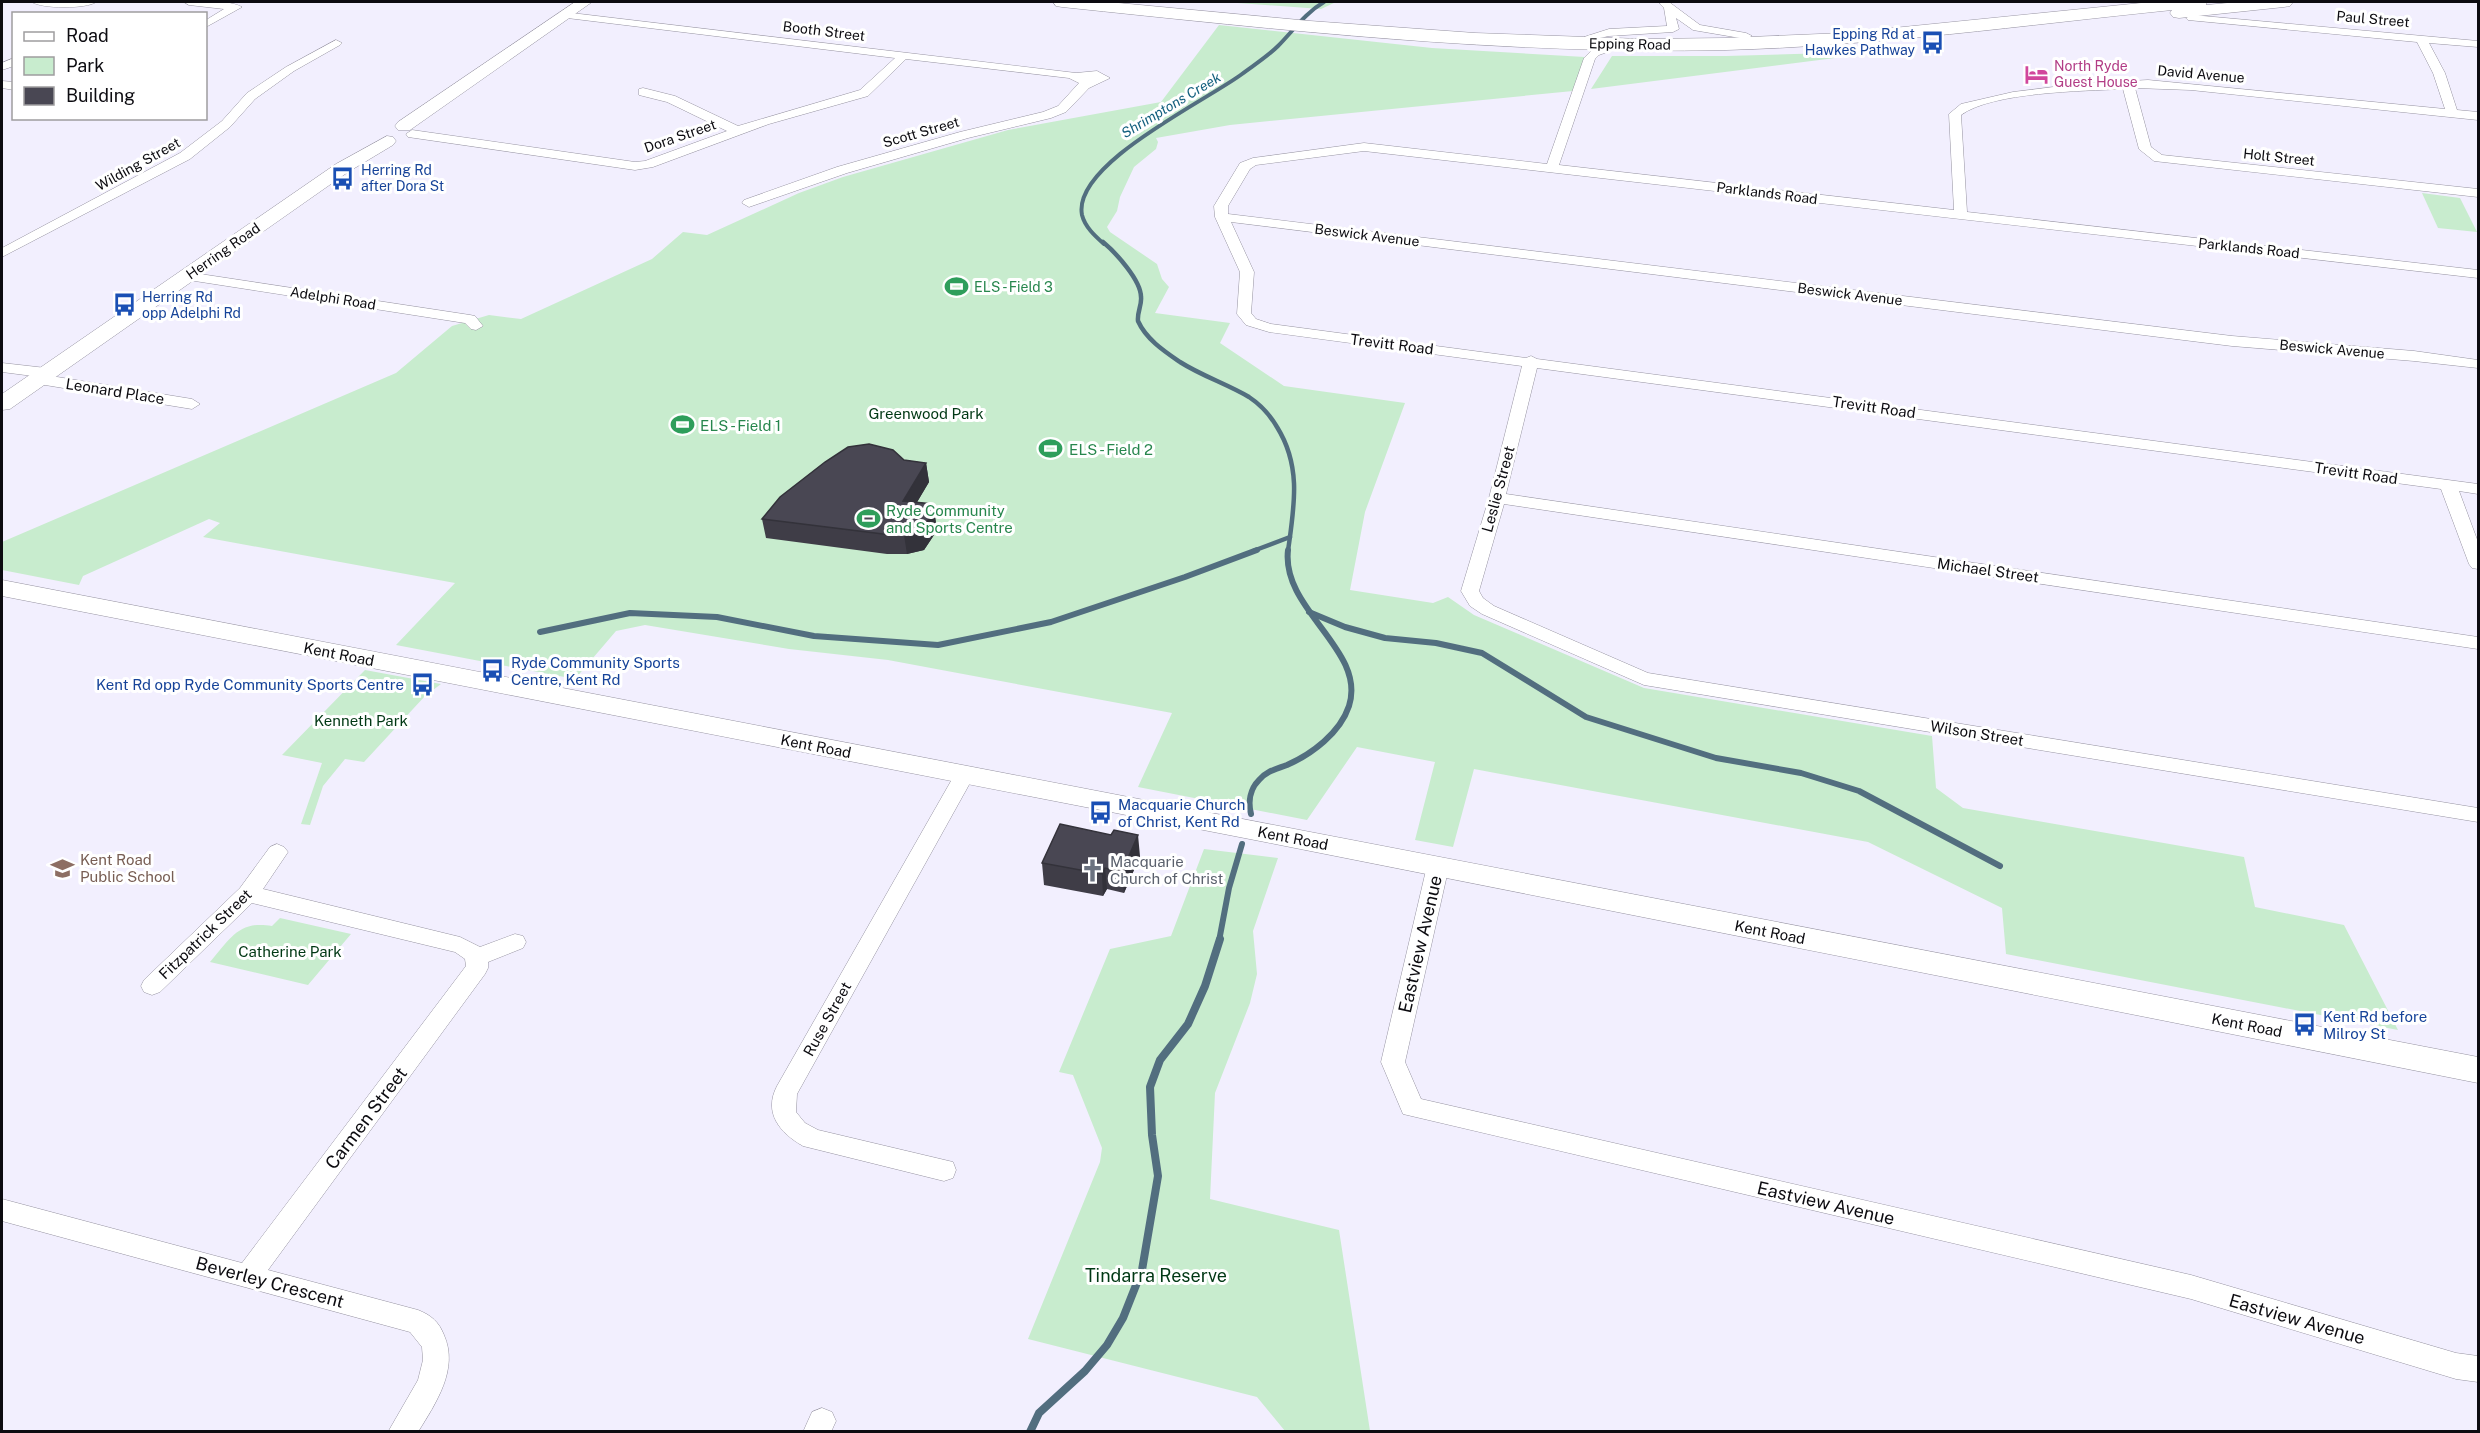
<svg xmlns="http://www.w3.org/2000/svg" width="2480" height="1433" font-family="'Public Sans',sans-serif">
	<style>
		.green { fill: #c8ecce }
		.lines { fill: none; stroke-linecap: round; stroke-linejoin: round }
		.stream-far3 { stroke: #526e7f; stroke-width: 4 }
		.stream-far2 { stroke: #526e7f; stroke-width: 4.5 }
		.stream-far1 { stroke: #526e7f; stroke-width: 6 }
		.stream { stroke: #526e7f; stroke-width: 8 }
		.street-casing { stroke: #9693a1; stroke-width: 1 }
		.secondary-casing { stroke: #9693a1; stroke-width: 1 }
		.primary-casing { stroke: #9693a1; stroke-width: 1 }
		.street { fill: #fff; fill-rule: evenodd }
		.secondary { fill: #fff; fill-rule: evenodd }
		.primary { fill: #fff; fill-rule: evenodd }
		.wall { fill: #3f3d47 }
		.shaded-wall { fill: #33323a }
		.building { fill: #494753; stroke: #33323a; stroke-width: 1.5 }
		.labels { text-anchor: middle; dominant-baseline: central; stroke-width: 6; stroke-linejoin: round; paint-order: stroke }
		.far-street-label { font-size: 14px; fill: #0c0b10; stroke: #fff }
		.far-transit-label { font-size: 14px; fill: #164399; stroke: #fff; text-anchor: start }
		.far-hotel-label { font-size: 14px; fill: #b23c85; stroke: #fff; text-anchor: start }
		.far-water-label { font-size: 14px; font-style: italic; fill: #135f7e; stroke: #fff }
		.far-leisure-label { font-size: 14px; fill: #27864d; stroke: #fff; text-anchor: start }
		.street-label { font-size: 15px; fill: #0c0b10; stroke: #fff }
		.park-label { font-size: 15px; fill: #003814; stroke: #fff }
		.leisure-label { font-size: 15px; fill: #27864d; stroke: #fff; text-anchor: start }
		.transit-label { font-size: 15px; fill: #164399; stroke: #fff; text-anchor: start }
		.education-label { font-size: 15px; fill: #785e54; stroke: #fff; text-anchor: start }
		.worship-label { font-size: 15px; fill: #5b616d; stroke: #fff; text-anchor: start }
		.near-street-label { font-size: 18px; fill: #0c0b10; stroke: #fff }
		.near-park-label { font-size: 18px; fill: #003814; stroke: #fff }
	</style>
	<rect width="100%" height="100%" fill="#f2effe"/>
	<g class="green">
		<polygon points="1224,2 1336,2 1321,9"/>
		<polygon points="1219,25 1432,48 1585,57 1573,91 1230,125 1156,138 1158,142 1156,149 1134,167 1120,197 1117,211 1107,227 1110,232 1157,264 1162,279 1169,287 1155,313 1230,323 1220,343 1284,386 1405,403 1365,512 1350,590 1433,603 1448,597 1474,615 1644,688 1932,736 1936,788 1963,808 2244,857 2255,907 2344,925 2398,1030 2006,954 2002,908 1868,842 1474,769 1453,847 1415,840 1435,762 1357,747 1307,820 1138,787 1172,713 888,660 789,649 645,625 616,631 575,679 396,645 455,583 203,537 220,523 209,519 83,576 79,585 2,570 2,542 396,373 452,326 489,315 521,319 652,259 683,232 707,235 799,193 843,177 1008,130 1161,102"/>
		<polygon points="1828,53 1835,58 1591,89 1612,56 1726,56"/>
		<polygon points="2422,193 2460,198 2477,232 2438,228"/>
		<polygon points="365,670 441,684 425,696 364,762 345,759 323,786 310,825 301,824 322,763 282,755"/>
		<polygon points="1204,849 1278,858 1253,931 1257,974 1250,1003 1215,1093 1210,1199 1339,1230 1370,1431 1285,1431 1257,1397 1028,1339 1100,1162 1102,1148 1073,1075 1059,1072 1110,949 1171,936"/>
		<path d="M280,918L351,934L308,985L210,962C230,939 239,920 272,926Z"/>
	</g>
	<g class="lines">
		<path class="stream-far3" d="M1104,244C1095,236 1085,227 1082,215C1072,164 1206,101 1242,74C1254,65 1267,57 1278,46C1293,31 1305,13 1324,2"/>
		<g class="stream-far2">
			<path d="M1103,242C1115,252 1141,280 1141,297C1142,305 1137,312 1138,321C1146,339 1164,351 1180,362C1202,376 1227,384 1249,397C1261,405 1270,415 1277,427C1302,467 1294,507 1288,551"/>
			<polyline points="1253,551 1290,537"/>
		</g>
		<g class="stream-far1">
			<polyline points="1309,612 1345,627 1385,638 1436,643 1482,653 1586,717 1716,758 1801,773 1859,791 2000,866"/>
			<polyline points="540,632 630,613 717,617 814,636 938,645 1051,622 1185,577 1257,550"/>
			<path d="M1251,814C1248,802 1250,789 1259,780C1266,771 1277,769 1287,765C1312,754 1340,733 1349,706C1367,650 1281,610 1288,550"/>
			<polyline points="1219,941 1229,888 1242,844"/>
		</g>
		<polyline class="stream" points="1030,1432 1039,1413 1085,1371 1107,1345 1123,1318 1142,1270 1158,1176 1152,1135 1150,1087 1160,1060 1188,1024 1205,986 1220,939"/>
		<defs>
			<g id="street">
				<path d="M32,2H96C87,9 41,9 32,2Z"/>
				<path d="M184,2C198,0 229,0 242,7L206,27V20L224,9L189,5Z"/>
				<polygon points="1661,2 1669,2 1700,25 1746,33 1752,36 1746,39 1693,30 1676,18 1679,29 1673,32 1609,36 1590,40 1584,37 1609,29 1667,26 1664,8 1660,4"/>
				<polygon points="563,12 1076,73 1097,71 1110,78 1089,88 1066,112 1051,118 968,138 847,173 749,207 742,203 744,200 837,167 960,132 1043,112 1058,106 1079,83 1069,78 906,59 868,96 769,124 653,167 635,170 408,137 406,134 412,130 635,162 645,161 727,131 667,102 639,95 639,89 643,88 675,96 738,126 860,90 895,58 559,17 557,15"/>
				<path d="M2192,15L2478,41V47L2429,43L2445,73L2457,110L2478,112V120L2191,90L2135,88L2151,147L2162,155L2478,189V197L2154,161L2139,149L2123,89C2083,91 1992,92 1961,115L1967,212L2478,270V278L1364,151L1256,165L1250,169L1228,206V214L2232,336L2414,351L2478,360V368L2414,361L2232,346L1231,222L1254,272L1251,313L1256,319L1271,324L1526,358L1531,356L1537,359L2478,484V494L2459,491L2478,542V569L2472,568L2469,564L2441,489L1537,368L1506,494L2478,637V649L1504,504L1479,591L1483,598L1494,606L1648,673L2478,808V822L1644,685L1482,614L1470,606L1461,591L1489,498L1522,366L1269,332L1246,325L1237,314L1240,272L1215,217L1214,206L1240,163L1253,158L1364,143L1547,164L1584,58L1591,51L1620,41L1624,42V46L1599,55L1595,59L1559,165L1954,210L1949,114L1961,104L2013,92L2077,84L2148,80L2445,109L2433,73L2417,42L2188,20L2186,18Z"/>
				<polygon points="336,40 342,43 340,45 294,71 255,99 230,127 190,159 2,257 2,248 180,153 222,121 247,93 286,67"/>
				<polygon points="14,58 14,66 2,70 2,63"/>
				<polygon points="2,81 14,82 14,90 2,88"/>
				<polygon points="187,272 470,315 475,316 483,326 476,330 471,329 465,323 182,279 180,276 182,273"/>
				<polygon points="2,363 46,368 54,373 51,376 192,399 200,404 192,409 39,384 34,382 31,379 33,376 2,372"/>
				<path d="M965,767L972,769L975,774L797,1094L796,1112L805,1123L818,1130L953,1162L956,1170L953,1178L944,1181L803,1146C780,1133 763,1113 777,1086L955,774L958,769Z"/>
				<path d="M277,844L284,847L288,852L263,889L460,937L480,947L515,934L523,936L526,942L523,948L488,962V968L485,974L268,1270L418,1310C431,1315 439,1322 444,1335C459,1369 436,1403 418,1432H388L418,1380L423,1360L422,1347L410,1332L2,1221V1199L242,1263L466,966L465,959L455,952L252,903L160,992L152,995L144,992L141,986L144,980L240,888L270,847Z"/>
				<polygon points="1438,858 1446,861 1449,866 1405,1062 1421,1099 2191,1275 2456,1353 2478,1356 2478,1382 2456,1379 2191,1299 1403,1114 1381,1062 1427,866 1430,861"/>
				<polygon points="822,1408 832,1412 836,1421 831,1432 803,1432 812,1412"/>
			</g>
			<g id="secondary">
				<polygon points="575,2 592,2 410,130 398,130 395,126 398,122"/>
				<polygon points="387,136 393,137 396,141 393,145 348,172 10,409 2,410 2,394 336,164"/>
				<polygon points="2,580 2478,1057 2478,1083 1265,842 2,596"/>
			</g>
			<path id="primary" d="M1053,2H1108L1310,21L1475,33L1642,39L1725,38L1844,33L2151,2H2207L2206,5L2238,2H2293L2290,6L2284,7L2179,18L2173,17L2170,13L2172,10C2024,25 1876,46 1726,50C1504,55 1282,30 1062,7L1056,6Z"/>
		</defs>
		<use href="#street" class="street-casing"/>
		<use href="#secondary" class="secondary-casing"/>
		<use href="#primary" class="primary-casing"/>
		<use href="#street" class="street"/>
		<use href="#secondary" class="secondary"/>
		<use href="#primary" class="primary"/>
	</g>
	<g class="wall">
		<polygon points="904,460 926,463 929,482 917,502 933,504 936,523 934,535 924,550 907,554 887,554 766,538 762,519"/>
		<polygon points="1140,856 1124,893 1107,889 1103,896 1044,885 1042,863"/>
	</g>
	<g class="shaded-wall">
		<polygon points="926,463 929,482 906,521 903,501"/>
		<polygon points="933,504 936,523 934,535 924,550 907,554 904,535"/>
		<polygon points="1138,835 1140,856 1124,893 1122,872"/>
		<polygon points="1105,868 1107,889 1103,896 1102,874"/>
	</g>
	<g class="building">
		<polygon points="869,444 893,450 904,460 926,463 903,501 933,504 931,516 921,530 904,535 883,534 762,519 780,497 825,462 848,447"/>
		<polygon points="1060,824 1111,835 1114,830 1138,835 1122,872 1105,868 1102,874 1042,863"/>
	</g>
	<defs>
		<symbol id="bus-bare" viewBox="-9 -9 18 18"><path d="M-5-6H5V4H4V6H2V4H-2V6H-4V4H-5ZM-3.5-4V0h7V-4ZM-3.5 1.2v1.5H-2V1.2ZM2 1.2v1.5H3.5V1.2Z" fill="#1a4fb4" stroke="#fff" stroke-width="2.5" paint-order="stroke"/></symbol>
		<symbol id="hotel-bare" viewBox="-9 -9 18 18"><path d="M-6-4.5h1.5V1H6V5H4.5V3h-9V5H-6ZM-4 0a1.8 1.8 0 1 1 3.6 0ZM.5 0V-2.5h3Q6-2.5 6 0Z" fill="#d1479c" stroke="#fff" stroke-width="2.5" paint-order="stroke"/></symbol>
		<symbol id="stadium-bare" viewBox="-9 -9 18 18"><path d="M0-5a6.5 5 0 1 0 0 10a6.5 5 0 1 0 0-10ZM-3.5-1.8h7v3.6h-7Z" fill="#2e9e5b" stroke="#fff" stroke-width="2.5" paint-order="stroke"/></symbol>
		<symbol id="school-bare" viewBox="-9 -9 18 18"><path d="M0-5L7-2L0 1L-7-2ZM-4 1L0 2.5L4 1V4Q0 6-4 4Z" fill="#8d6e63" stroke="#fff" stroke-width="2.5" paint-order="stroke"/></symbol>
		<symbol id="church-bare" viewBox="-9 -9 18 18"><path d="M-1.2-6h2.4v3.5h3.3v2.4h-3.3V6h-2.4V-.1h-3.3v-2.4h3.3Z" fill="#6b7280" stroke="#fff" stroke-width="2.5" paint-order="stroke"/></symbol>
	</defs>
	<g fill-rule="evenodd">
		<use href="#bus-bare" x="1916" y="26" width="33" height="33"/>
		<use href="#hotel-bare" x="2020" y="58" width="33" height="33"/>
		<use href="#bus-bare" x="326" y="162" width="33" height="33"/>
		<use href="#stadium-bare" x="940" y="270" width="33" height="33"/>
		<use href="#bus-bare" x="108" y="288" width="33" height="33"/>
		<use href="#stadium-bare" x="666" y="408" width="33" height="33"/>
		<use href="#stadium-bare" x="1034" y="432" width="33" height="33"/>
		<use href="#stadium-bare" x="852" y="502" width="33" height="33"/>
		<use href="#bus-bare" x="476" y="654" width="33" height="33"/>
		<use href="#bus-bare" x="406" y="668" width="33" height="33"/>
		<use href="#bus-bare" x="1084" y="796" width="33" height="33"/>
		<use href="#school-bare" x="46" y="852" width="33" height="33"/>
		<use href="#church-bare" x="1076" y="854" width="33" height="33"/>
		<use href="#bus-bare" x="2288" y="1008" width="33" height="33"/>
	</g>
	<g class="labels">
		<g class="far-street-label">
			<text transform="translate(2373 19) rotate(5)">Paul Street</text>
			<text transform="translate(824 31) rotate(7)">Booth Street</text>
			<text transform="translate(1630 44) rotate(1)">Epping Road</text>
			<text transform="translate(2201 74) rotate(5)">David Avenue</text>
			<text transform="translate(921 132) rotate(-16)">Scott Street</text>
			<text transform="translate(680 136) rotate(-19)">Dora Street</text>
			<text transform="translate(2279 157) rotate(6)">Holt Street</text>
			<text transform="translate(138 164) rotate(-29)">Wilding Street</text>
			<text transform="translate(1767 193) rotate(7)">Parklands Road</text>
			<text transform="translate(1367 235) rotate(7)">Beswick Avenue</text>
			<text transform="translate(2249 248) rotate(6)">Parklands Road</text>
			<text transform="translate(223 251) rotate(-35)">Herring Road</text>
			<text transform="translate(1850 294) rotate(7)">Beswick Avenue</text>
			<text transform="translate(333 298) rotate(9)">Adelphi Road</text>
			<text transform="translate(2332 349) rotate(5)">Beswick Avenue</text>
		</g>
		<g class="far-transit-label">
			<text x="1915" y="34" text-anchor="end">Epping Rd at<tspan x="1915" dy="16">Hawkes Pathway</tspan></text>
			<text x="361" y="170">Herring Rd<tspan x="361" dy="16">after Dora St</tspan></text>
			<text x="142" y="297">Herring Rd<tspan x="142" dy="16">opp Adelphi Rd</tspan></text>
		</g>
		<g class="far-hotel-label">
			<text x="2054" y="66">North Ryde<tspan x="2054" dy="16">Guest House</tspan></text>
		</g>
		<g class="far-water-label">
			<text transform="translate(1171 105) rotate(-31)">Shrimptons Creek</text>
		</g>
		<g class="far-leisure-label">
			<text x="974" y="287">ELS - Field 3</text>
		</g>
		<g class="street-label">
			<text transform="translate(1392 344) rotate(7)">Trevitt Road</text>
			<text transform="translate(115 391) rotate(9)">Leonard Place</text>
			<text transform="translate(1874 407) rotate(8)">Trevitt Road</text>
			<text transform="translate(2356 473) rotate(8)">Trevitt Road</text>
			<text transform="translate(1498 489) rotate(-75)">Leslie Street</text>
			<text transform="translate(1988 570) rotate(8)">Michael Street</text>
			<text transform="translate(339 654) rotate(11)">Kent Road</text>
			<text transform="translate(1977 733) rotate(9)">Wilson Street</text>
			<text transform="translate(816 746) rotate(11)">Kent Road</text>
			<text transform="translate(1293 838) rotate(11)">Kent Road</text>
			<text transform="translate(1770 932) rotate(11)">Kent Road</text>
			<text transform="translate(205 934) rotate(-44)">Fitzpatrick Street</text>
			<text transform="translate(827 1019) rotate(-61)">Ruse Street</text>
			<text transform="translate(2247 1025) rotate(11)">Kent Road</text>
		</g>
		<g class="park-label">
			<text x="926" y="413">Greenwood Park</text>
			<text x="361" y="720">Kenneth Park</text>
			<text x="290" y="951">Catherine Park</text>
		</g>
		<g class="leisure-label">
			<text x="700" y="425">ELS - Field 1</text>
			<text x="1069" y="449">ELS - Field 2</text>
			<text x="886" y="510">Ryde Community<tspan x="886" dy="17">and Sports Centre</tspan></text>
		</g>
		<g class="transit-label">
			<text x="511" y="662">Ryde Community Sports<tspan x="511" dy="17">Centre, Kent Rd</tspan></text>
			<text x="404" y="684" text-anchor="end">Kent Rd opp Ryde Community Sports Centre</text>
			<text x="1118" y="804">Macquarie Church<tspan x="1118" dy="17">of Christ, Kent Rd</tspan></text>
			<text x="2323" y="1016">Kent Rd before<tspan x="2323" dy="17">Milroy St</tspan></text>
		</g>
		<g class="education-label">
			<text x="80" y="859">Kent Road<tspan x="80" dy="17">Public School</tspan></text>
		</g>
		<g class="worship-label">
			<text x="1110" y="861">Macquarie<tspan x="1110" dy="17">Church of Christ</tspan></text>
		</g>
		<g class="near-street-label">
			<text transform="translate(1420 944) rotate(-77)">Eastview Avenue</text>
			<text transform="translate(366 1118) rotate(-53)">Carmen Street</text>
			<text transform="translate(1826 1203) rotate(13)">Eastview Avenue</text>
			<text transform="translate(270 1282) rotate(15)">Beverley Crescent</text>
			<text transform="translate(2297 1319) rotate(16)">Eastview Avenue</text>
		</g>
		<g class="near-park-label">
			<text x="1156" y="1275">Tindarra Reserve</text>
		</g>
	</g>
	<rect width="2480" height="1433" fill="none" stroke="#0c0b10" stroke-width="6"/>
	<rect x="12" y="12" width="195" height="108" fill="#ffffff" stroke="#9e9d9f" stroke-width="1.5"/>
	<rect x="24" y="32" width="30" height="9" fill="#ffffff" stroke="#9e9d9f" stroke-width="1.5"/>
	<text x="66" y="42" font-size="18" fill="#0c0b10">Road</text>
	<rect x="24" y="57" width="30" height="18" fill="#c8ecce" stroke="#9e9d9f" stroke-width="1.5"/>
	<text x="66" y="72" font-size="18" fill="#0c0b10">Park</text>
	<rect x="24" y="87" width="30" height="18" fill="#494753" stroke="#9e9d9f" stroke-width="1.5"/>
	<text x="66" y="102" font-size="18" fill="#0c0b10">Building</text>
</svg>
